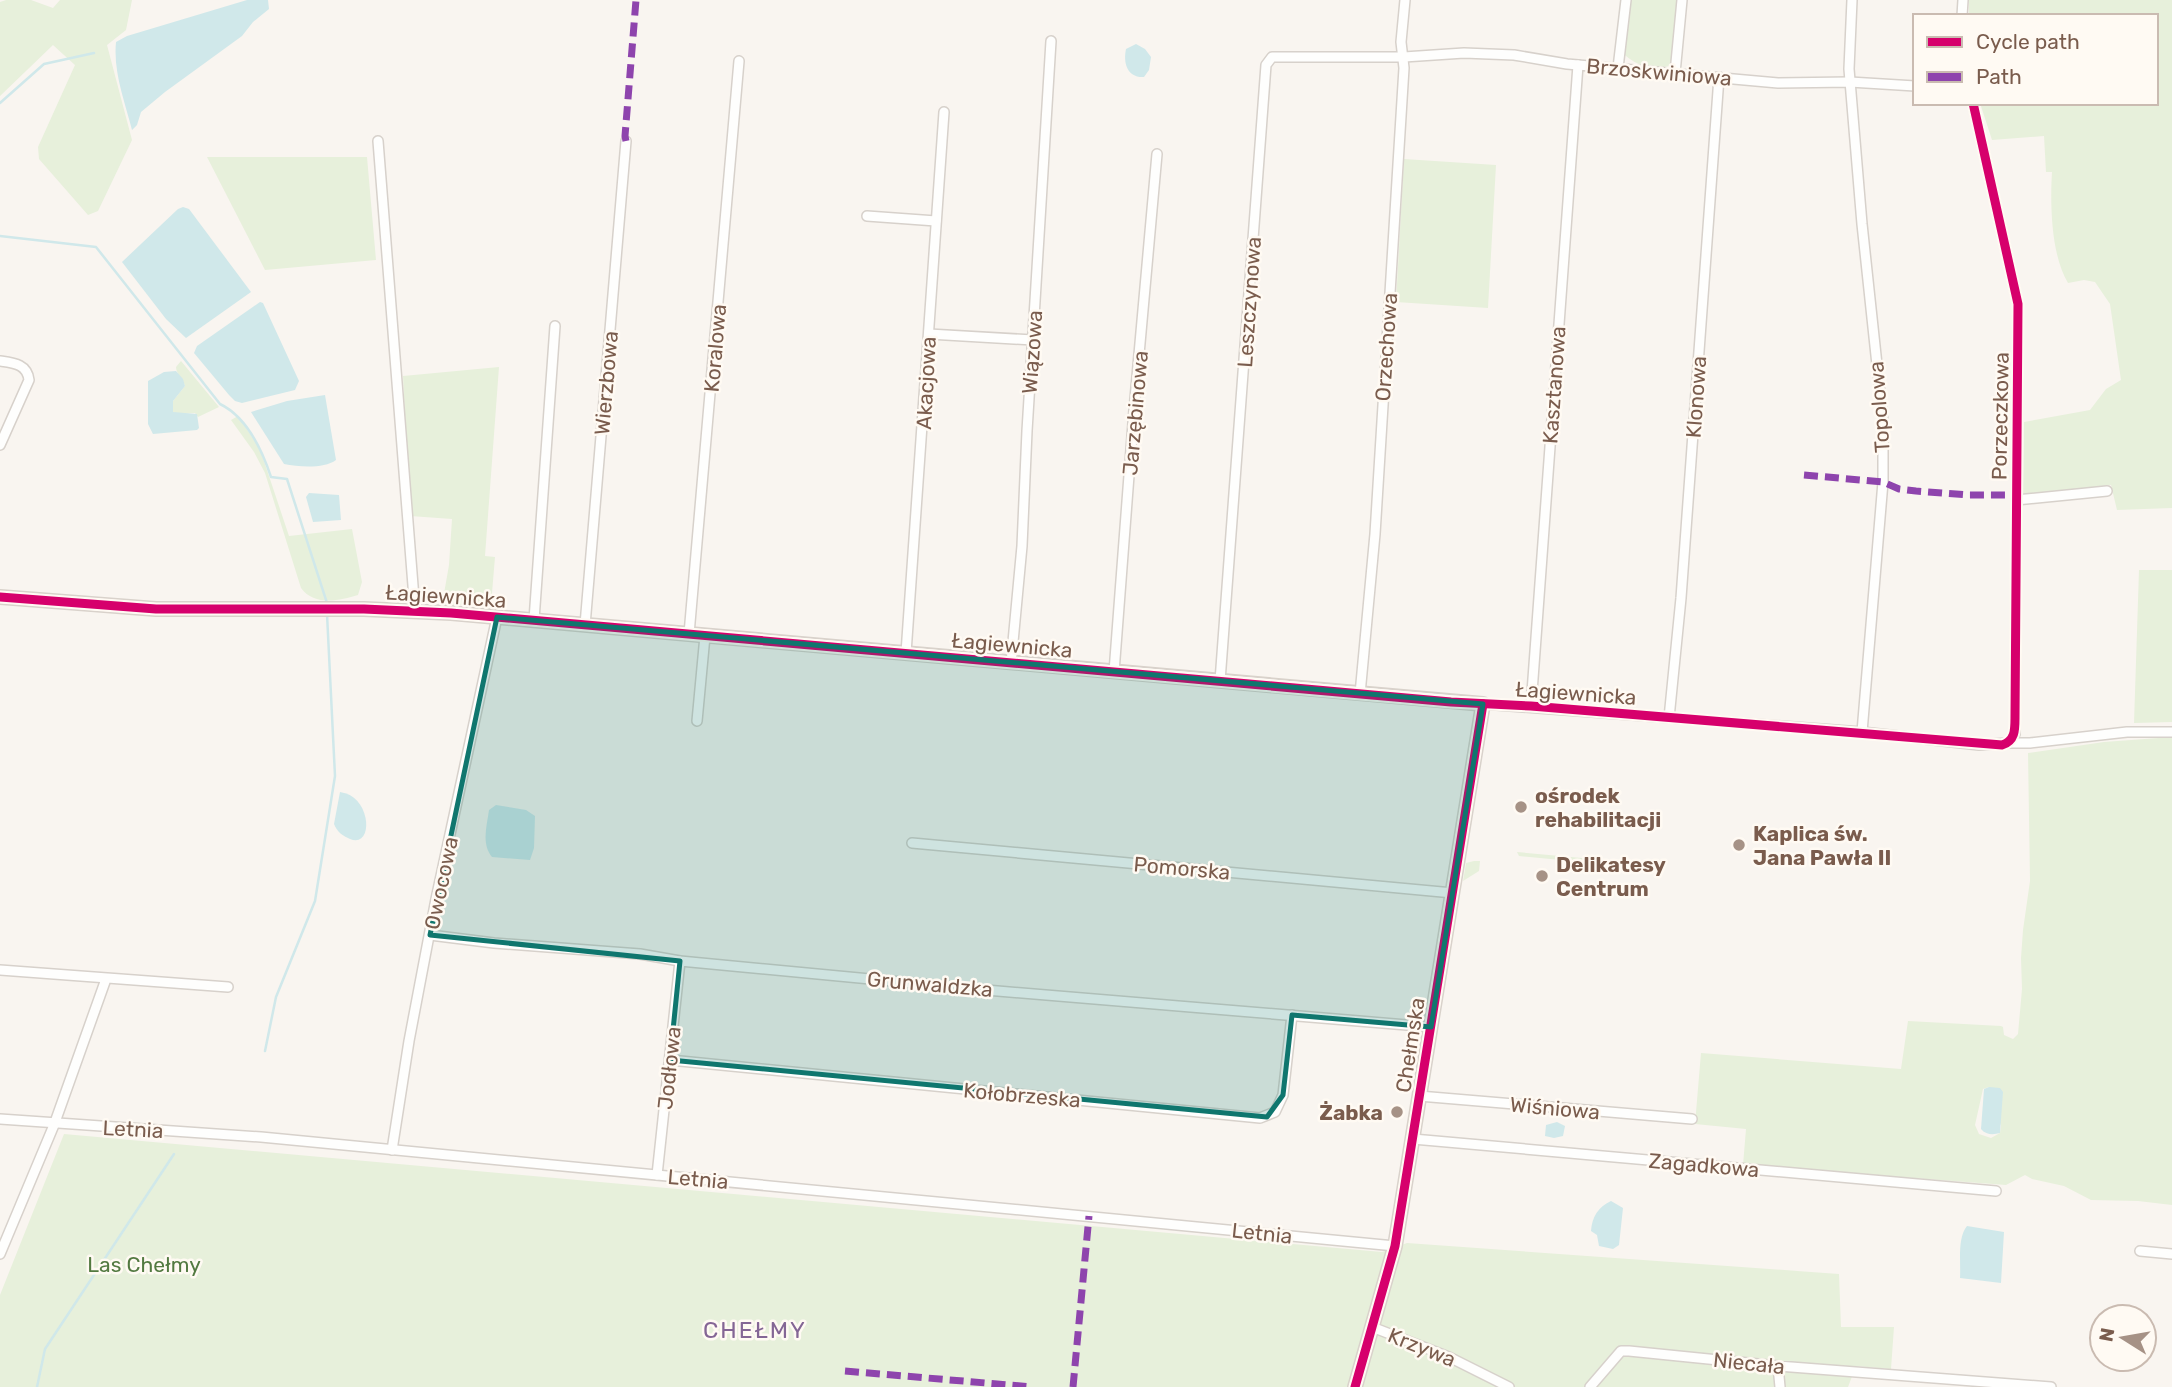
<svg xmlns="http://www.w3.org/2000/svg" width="2172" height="1387" font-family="Rubik,sans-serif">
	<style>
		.green { fill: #e7f0db; fill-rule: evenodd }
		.water { fill: #d0e8ea }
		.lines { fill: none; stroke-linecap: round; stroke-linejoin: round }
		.stream { stroke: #d0e8ea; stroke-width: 2.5 }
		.street-casing { stroke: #d7d1cb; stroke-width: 12 }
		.secondary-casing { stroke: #d9d2cb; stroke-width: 16 }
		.street { stroke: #fefefd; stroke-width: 9 }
		.secondary { stroke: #fefefd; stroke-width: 12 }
		.quiet { stroke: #8e44ad; stroke-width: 7; stroke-dasharray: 14 7; stroke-linecap: butt }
		.cycleway-casing { stroke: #fffaf3; stroke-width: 13 }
		.cycleway { stroke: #d6006c; stroke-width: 9 }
		.marked { fill: #0f766e; fill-opacity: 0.2; stroke: #0f766e; stroke-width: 5; stroke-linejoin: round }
		.poi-dot { fill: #a69286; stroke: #fffaf3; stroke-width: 2.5 }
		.labels { text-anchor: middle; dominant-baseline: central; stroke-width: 5; stroke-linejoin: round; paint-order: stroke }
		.street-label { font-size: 21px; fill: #7a5c4d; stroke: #fffaf3 }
		.poi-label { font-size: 21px; font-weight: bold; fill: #7a5c4d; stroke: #fffaf3; text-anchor: start }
		.park-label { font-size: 21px; fill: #537a41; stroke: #fffaf3 }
		.neighbourhood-label { font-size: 23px; letter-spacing: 2px; fill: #846695; stroke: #fffaf3 }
	</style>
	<rect width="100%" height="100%" fill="#f9f5f0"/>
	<g class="green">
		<polygon points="6,0 31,0 53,8 60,0 132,0 126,30 107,45 132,140 98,211 88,215 39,159 38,147 75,65 53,45 0,96 0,2"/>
		<path d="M1629,0H1679L1673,62L1670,66C1651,69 1636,67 1622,52Z"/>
		<path d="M1969,0H2172V508L2117,510L2111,485L2023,497L2024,422L2090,410L2106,389L2121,380L2110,304L2095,282L2084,280L2068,283C2051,255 2050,204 2052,172H2046L2044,136L1992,140L1980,103H2156V16H1969Z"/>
		<polygon points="207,157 367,157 376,260 265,270"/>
		<polygon points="1404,159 1496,165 1488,308 1396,302"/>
		<path d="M181,361L219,407L198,417L195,413L177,414L173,412V401L185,386C183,378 176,374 176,367Z"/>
		<polygon points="499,367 485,556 495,557 491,605 442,605 449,565 452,519 410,516 403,376"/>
		<path d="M238,416L260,449L289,536L352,529L362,582L358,595C339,601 314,606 301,588L265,473L254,452L231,420Z"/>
		<polygon points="2139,570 2172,570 2172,722 2134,723"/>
		<path d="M2172,737V1205L2138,1201L2091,1200L2064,1186L2032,1179L2025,1175L2006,1185L1743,1165L1746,1129L1695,1124L1701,1053L1901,1069L1908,1021L2001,1026L2003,1027L2004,1035L2013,1039L2018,1034L2022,989L2021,958L2023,930L2030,881L2028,753L2104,742ZM1989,1087L2001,1126L2000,1133L1991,1138L1979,1134L1975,1125L1983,1089Z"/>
		<polygon points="1517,852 1593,859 1593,863 1519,856"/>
		<polygon points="1474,861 1480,861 1479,871 1463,881 1466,863"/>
		<polygon points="64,1134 1382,1252 1407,1243 1839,1274 1841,1327 1894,1327 1891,1369 1856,1366 1848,1387 0,1387 0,1295"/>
	</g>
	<g class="water">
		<path d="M247,0H268L269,9L253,22L242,36L165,92L141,112L137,125L132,130C125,102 113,72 116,42L127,36Z"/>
		<path d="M1136,44L1145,49L1151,57L1149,70L1144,77C1127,78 1123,63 1126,49Z"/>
		<polygon points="183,207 189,209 251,292 186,338 166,319 122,262 178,209"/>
		<polygon points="260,302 263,303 299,381 295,390 242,403 235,401 229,395 194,353 197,346"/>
		<polygon points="176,371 183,379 185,386 173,401 173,412 197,414 199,428 197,430 153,434 148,424 148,381 164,372"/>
		<path d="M325,395L336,460C324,469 299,467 284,464L251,412L287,401Z"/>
		<polygon points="309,493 339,495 341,520 313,522 306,497"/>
		<path d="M340,792C372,796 374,849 350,839C343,836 337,832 334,824Z"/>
		<path d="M496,805L526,810L535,816L534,848L530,860L492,857C481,844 487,825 489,810Z"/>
		<path d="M1989,1087L2000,1088L2003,1092L2000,1133C1993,1135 1986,1135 1981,1129L1984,1089Z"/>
		<polygon points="1557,1122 1565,1126 1563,1136 1554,1138 1545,1136 1546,1125"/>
		<path d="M1611,1201L1623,1208L1619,1245L1613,1249L1599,1246L1597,1235L1591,1231C1592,1217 1598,1207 1611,1201Z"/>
		<path d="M1967,1226L2004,1232L2001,1283L1960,1278C1961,1263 1957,1238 1967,1226Z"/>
	</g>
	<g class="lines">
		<g class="stream">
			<polyline points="0,103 44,64 94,53"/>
			<path d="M0,236L96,247L220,404C247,417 262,450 271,477L287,479L327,603"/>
			<polyline points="265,1051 276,997 315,901 335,776 327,614"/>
			<polyline points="37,1387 45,1349 174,1154"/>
		</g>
		<defs>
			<g id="street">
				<polyline points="1852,0 1849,69 1862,224 1883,421 1883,482 1862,732"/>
				<polyline points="1962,16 1963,0"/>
				<polyline points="1618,68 1626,0"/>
				<polyline points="1675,73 1682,0"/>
				<polyline points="378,141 415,611"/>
				<polyline points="867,216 936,221"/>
				<polyline points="929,334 1033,340"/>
				<path d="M0,361C14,363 27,364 29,380L0,445"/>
				<polyline points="2016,500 2107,491"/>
				<polyline points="534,620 555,326"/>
				<polyline points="585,625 626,141"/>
				<polyline points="689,634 739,61"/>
				<polyline points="906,653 944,112"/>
				<polyline points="1011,663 1022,546 1027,431 1051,41"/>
				<polyline points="1114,672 1134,410 1157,154"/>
				<polyline points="1220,681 1266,65 1272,57 1404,57 1464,53 1514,55 1567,64 1778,83 1850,82 1915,86"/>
				<polyline points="1360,694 1375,534 1404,68 1401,42 1405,0"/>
				<polyline points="1483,704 1862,732 1979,745 2009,743 2015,734 2015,718 2018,304 1973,103"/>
				<polyline points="1531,706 1578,65"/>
				<polyline points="1669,718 1681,598 1719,77"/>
				<polyline points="697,721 705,636"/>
				<polyline points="2009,743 2030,743 2127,732 2172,732"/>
				<polyline points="912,843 1453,893"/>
				<polyline points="430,935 494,943 640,954 680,961 986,990 1431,1027"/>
				<polyline points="0,970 228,987"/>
				<polyline points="670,1060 1260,1118 1275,1112 1283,1095 1292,1015"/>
				<polyline points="1419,1096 1692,1119"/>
				<polyline points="0,1119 261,1137 1395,1246"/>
				<polyline points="1413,1139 1996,1191"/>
				<polyline points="392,1150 409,1041 436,899 497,617"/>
				<polyline points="657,1175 680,961"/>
				<polyline points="2140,1251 2172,1254"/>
				<polyline points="0,1254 54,1125 106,979"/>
				<polyline points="1372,1327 1449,1357 1509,1387"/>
				<polyline points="1778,1366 1780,1387"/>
				<polyline points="1590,1387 1621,1351 1629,1351 1778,1366 2051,1387"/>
			</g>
			<polyline id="secondary" points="0,597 156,609 364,609 451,613 1483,704 1395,1246 1355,1387"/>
		</defs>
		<use href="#street" class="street-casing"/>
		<use href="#secondary" class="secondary-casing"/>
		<use href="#street" class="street"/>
		<use href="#secondary" class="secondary"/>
		<g class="quiet">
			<polyline points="626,141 625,136 636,0"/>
			<polyline points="1804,475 1883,482 1899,489 1916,491 1968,495 2016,495"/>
			<polyline points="845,1371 1033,1387"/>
			<polyline points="1073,1387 1089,1216"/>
		</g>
		<defs>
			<g id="cycleway">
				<path d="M0,597L156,609H364L451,613L1451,702L1531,706L2002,745C2015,741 2015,730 2015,718L2018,304L1973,103"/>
				<polyline points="1355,1387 1395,1246 1483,704"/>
			</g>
		</defs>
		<use href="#cycleway" class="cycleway-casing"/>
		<use href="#cycleway" class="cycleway"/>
	</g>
	<path class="marked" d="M497,617L1483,704L1431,1027L1292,1015L1283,1095L1267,1117L670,1060L680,961L430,935Z"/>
	<g class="poi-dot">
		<circle cx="1521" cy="807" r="7"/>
		<circle cx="1739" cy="845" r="7"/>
		<circle cx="1542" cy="876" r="7"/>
		<circle cx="1397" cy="1112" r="7"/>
	</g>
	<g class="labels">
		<g class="street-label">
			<text transform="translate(1659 72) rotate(5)">Brzoskwiniowa</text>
			<text transform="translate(1249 302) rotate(-86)">Leszczynowa</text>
			<text transform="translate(1386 347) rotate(-86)">Orzechowa</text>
			<text transform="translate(715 348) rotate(-85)">Koralowa</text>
			<text transform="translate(1032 352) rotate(-86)">Wiązowa</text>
			<text transform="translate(606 383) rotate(-85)">Wierzbowa</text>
			<text transform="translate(926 383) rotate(-87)">Akacjowa</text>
			<text transform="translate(1554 385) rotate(-86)">Kasztanowa</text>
			<text transform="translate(1696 397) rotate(-86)">Klonowa</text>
			<text transform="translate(1879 407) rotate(-94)">Topolowa</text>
			<text transform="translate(1135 413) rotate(-85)">Jarzębinowa</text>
			<text transform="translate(2000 416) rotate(-89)">Porzeczkowa</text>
			<text transform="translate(446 596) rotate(4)">Łagiewnicka</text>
			<text transform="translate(1012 645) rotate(5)">Łagiewnicka</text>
			<text transform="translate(1576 693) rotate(4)">Łagiewnicka</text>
			<text transform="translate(1182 868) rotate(5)">Pomorska</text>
			<text transform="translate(441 883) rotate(-78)">Owocowa</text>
			<text transform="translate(930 984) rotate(5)">Grunwaldzka</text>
			<text transform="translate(1410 1045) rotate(-81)">Chełmska</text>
			<text transform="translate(669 1068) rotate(-84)">Jodłowa</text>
			<text transform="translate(1022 1095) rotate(5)">Kołobrzeska</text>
			<text transform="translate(1555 1108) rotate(5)">Wiśniowa</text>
			<text transform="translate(133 1129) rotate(3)">Letnia</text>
			<text transform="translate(1704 1165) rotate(5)">Zagadkowa</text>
			<text transform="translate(698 1179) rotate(5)">Letnia</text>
			<text transform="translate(1262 1233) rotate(6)">Letnia</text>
			<text transform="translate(1422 1347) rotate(22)">Krzywa</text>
			<text transform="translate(1749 1363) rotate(6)">Niecała</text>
		</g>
		<g class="poi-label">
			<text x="1535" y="795">ośrodek<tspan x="1535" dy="24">rehabilitacji</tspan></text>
			<text x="1753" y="833">Kaplica św.<tspan x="1753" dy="24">Jana Pawła II</tspan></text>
			<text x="1556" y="864">Delikatesy<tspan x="1556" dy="24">Centrum</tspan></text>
			<text x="1383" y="1112" text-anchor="end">Żabka</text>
		</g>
		<g class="park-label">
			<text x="144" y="1264">Las Chełmy</text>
		</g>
		<g class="neighbourhood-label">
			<text x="755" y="1330">CHEŁMY</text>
		</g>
	</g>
	<rect x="1913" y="14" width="245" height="91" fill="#fffaf3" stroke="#cabbb1" stroke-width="2"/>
	<rect x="1927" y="37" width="35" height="10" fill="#d6006c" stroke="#cabbb1" stroke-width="2"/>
	<text x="1976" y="49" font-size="21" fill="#7a5c4d">Cycle path</text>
	<rect x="1927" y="72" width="35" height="10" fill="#8e44ad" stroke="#cabbb1" stroke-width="2"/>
	<text x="1976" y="84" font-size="21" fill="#7a5c4d">Path</text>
	<g transform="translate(2123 1338) rotate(281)"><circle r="33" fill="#fffaf3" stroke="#cabbb1" stroke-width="2"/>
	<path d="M0-5L12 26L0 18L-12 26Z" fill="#a69286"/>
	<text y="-10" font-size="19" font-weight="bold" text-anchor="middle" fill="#7a5c4d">N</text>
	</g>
</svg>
